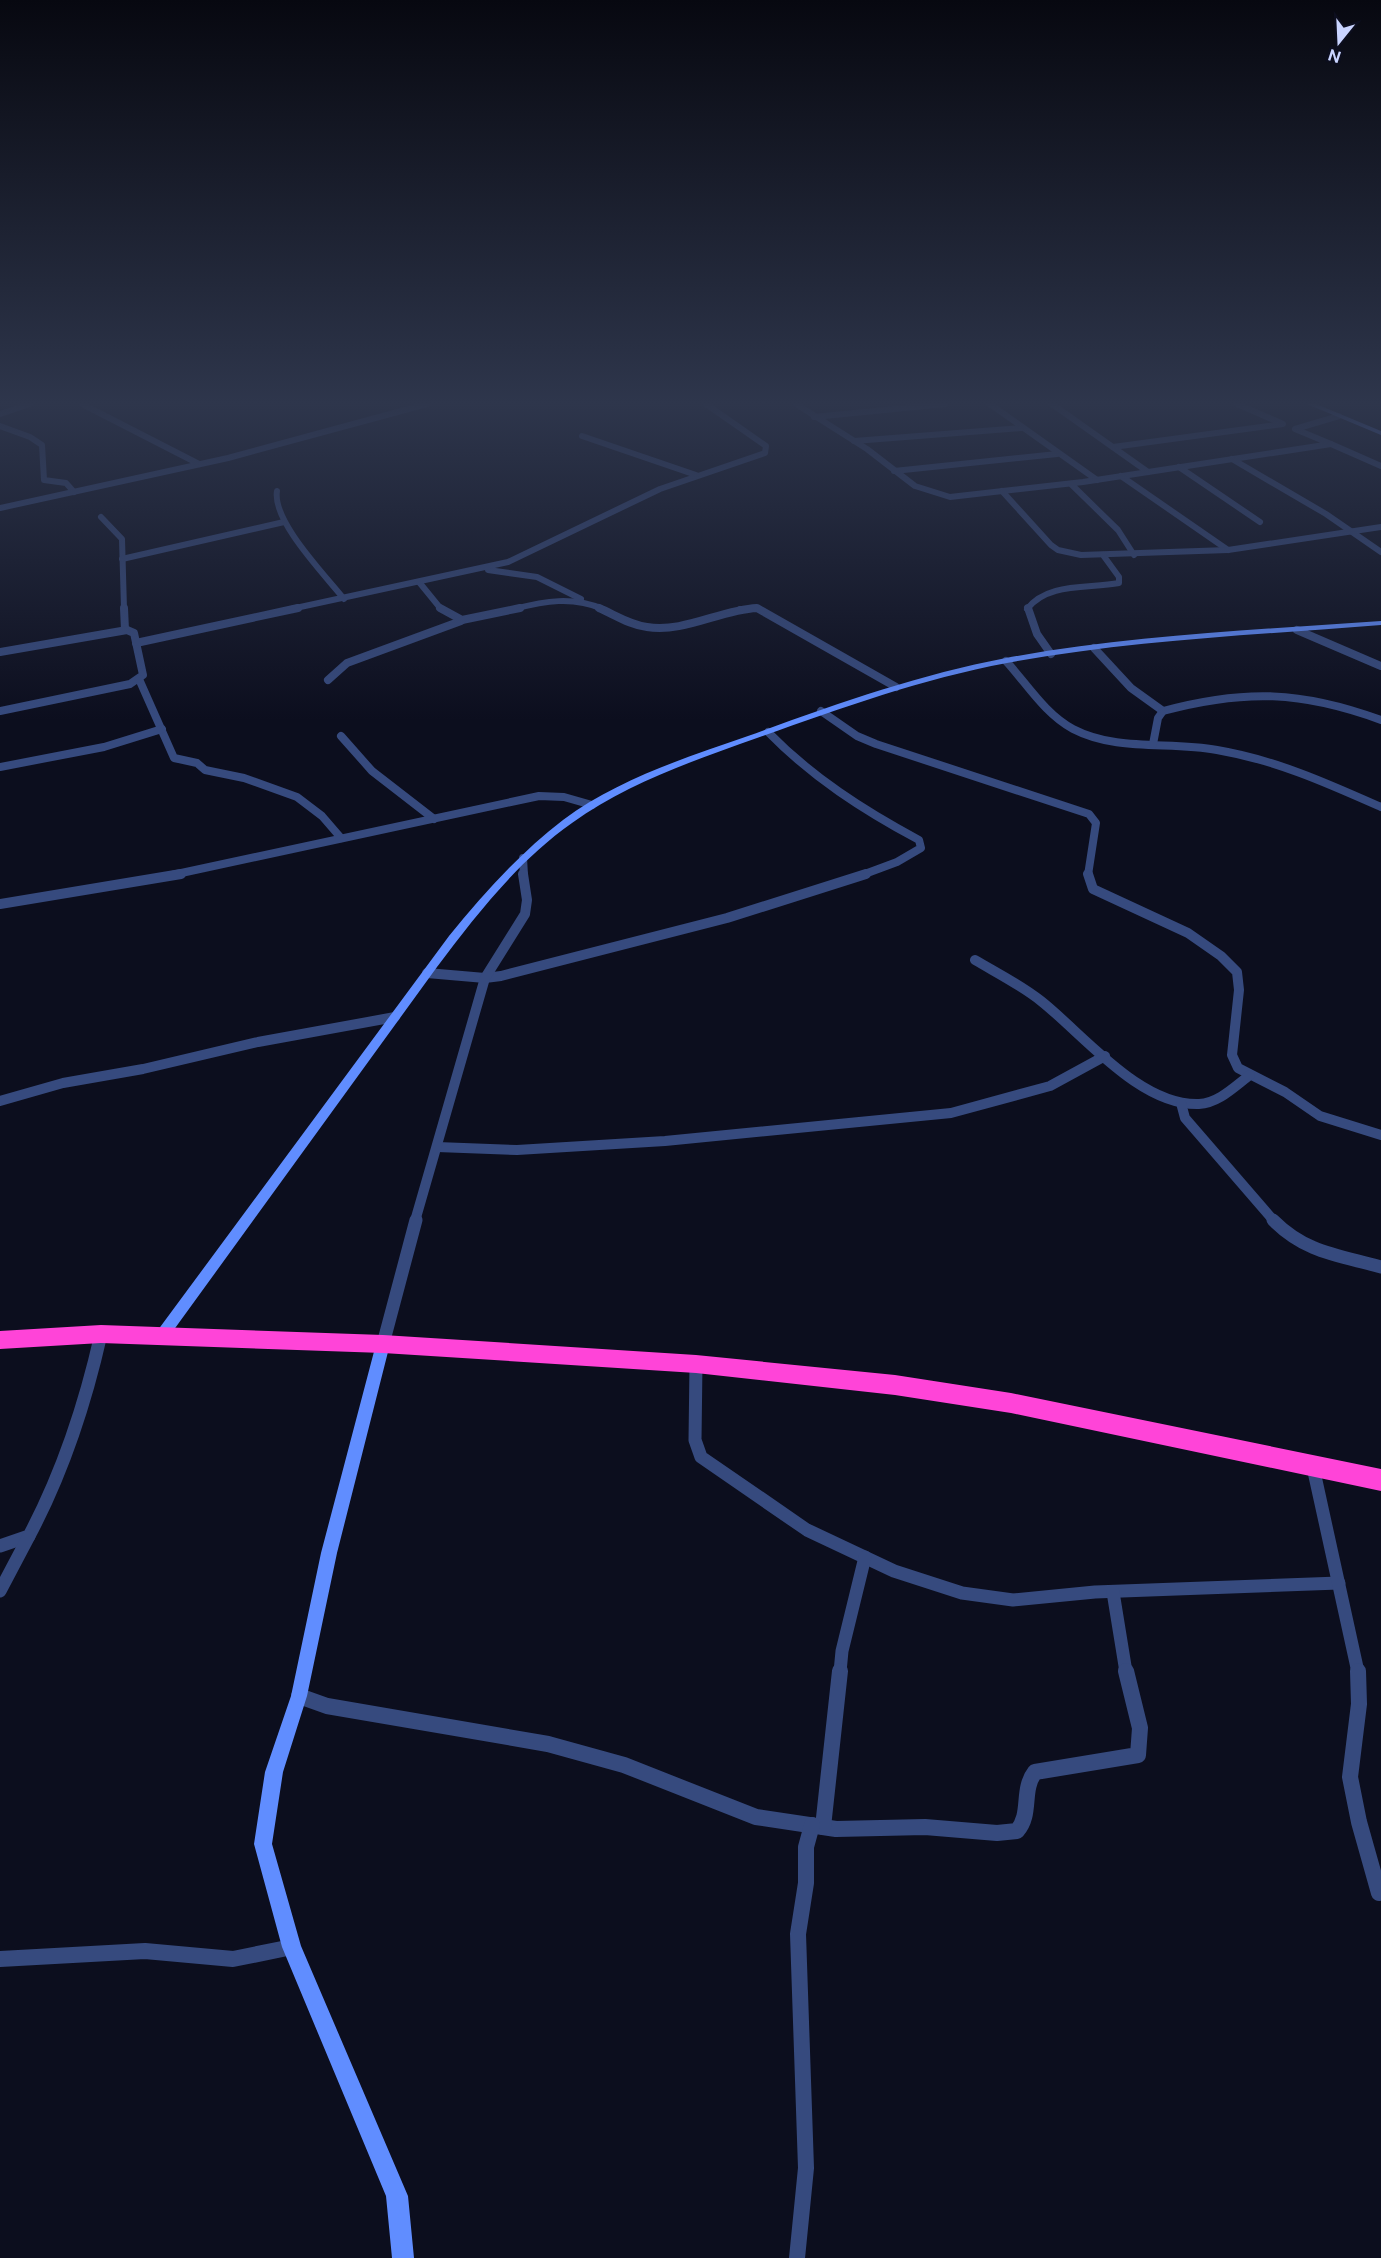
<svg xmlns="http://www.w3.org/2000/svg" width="1381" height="2258" font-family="'Public Sans',sans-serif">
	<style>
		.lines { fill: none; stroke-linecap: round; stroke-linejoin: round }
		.street-far4 { stroke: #364a7e; stroke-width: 6 }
		.street-far3 { stroke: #364a7e; stroke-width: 8 }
		.street-far2 { stroke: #364a7e; stroke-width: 10 }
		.street-far1 { stroke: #364a7e; stroke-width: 13 }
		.street { stroke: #364a7e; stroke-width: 16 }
		.secondary { fill: #608dff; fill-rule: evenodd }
		.highway { fill: #ff44d8; fill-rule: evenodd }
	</style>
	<rect width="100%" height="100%" fill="#0c0e1e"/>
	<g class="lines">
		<g class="street-far4">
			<polyline points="82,404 199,464"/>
			<polyline points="796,404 867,449 915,486 950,497 1083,482 1331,444 1295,429 1339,416"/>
			<polyline points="990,404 1097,480"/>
			<polyline points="1052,404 1148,472"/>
			<polyline points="1237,404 1281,423"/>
			<polyline points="0,414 30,404"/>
			<polyline points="814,417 945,404"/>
			<polyline points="0,426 30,437 42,445 44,480 66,483 74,492"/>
			<polyline points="582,436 696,475"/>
			<polyline points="854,441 1021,428"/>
			<polyline points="1331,444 1381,466"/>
			<polyline points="1113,447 1283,424"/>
			<polyline points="1232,459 1326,514 1381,552"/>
			<polyline points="1179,467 1260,522"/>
			<polyline points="894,471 1057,454"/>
			<polyline points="1121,476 1228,550"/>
			<polyline points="1071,484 1118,530 1134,555"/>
			<path d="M277,491C272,521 325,575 344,599"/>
			<polyline points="1002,491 1051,545 1058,550 1081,555 1228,550 1381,527"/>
			<polyline points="0,508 228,458 427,404"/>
			<polyline points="101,517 122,539 124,609"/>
			<polyline points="122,559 284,522"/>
			<polyline points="488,570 537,577 581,599"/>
			<polyline points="419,582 441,609"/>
			<polyline points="291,609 508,562 660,489 765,453 766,446 706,404"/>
			<path d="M514,609C545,601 572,596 603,609"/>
			<polyline points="740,609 759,609"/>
			<path d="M1027,609C1048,582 1088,589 1119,583V577L1103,555"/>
		</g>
		<g class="street-far3">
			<polyline points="124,608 125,630"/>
			<polyline points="440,608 462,620 520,608"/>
			<path d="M599,608C615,615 630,625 647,627C684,633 720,610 757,608L896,687"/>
			<polyline points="1028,608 1037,634 1051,654"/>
			<polyline points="1297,630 1381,666"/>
			<polyline points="136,643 298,608"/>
			<polyline points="1094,648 1131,688 1163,711"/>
			<polyline points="0,652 127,630 134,633 143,675 130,684 0,711"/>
			<path d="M1006,661C1027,684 1045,714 1073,729C1117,752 1170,741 1217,750C1276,760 1327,783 1381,807"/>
			<polyline points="139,679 174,758 197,763 205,770 244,778 297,797 322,816 341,838"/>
			<polyline points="328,680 347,663 461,621"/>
			<polyline points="821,711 857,736 876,744 1089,814 1096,823 1088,875"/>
			<path d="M768,732C812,777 863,810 919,840L921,848L897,862L862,875"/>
			<polyline points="341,736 372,771 434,819"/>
			<path d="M1153,744L1158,718L1163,711C1245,689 1302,691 1381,720"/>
			<polyline points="0,767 104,747 162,729"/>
			<polyline points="523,858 524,875"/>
			<polyline points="172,875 539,796 564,797 592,805"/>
		</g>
		<g class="street-far2">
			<polyline points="1088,874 1093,889 1188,933 1221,956 1237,972 1239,990 1232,1055 1238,1068 1285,1092 1320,1116 1381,1135"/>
			<polyline points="0,904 181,874"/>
			<path d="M975,960C997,973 1021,985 1041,1001C1084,1035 1140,1106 1199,1104C1219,1103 1235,1086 1250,1075"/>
			<polyline points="427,973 485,978 501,976 727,918 866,874"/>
			<polyline points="0,1101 63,1083 143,1069 258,1042 395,1017"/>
			<polyline points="1181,1103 1185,1118 1274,1221"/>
			<polyline points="437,1147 517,1150 665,1141 951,1113 1050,1086 1105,1056"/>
			<polyline points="415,1221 485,978 525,914 527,900 523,874"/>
		</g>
		<g class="street-far1">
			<path d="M1273,1220C1306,1253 1338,1255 1381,1267"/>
			<polyline points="383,1344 416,1220"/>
			<polyline points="696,1364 695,1440 701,1457 807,1530 894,1571 962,1593 1013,1600 1095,1592 1339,1583"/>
			<polyline points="1313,1467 1358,1672"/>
			<path d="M0,1546L29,1536C63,1472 85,1405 101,1334"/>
			<polyline points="0,1591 29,1536"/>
			<polyline points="1113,1592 1126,1672"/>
			<polyline points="840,1672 842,1651 865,1557"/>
		</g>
		<g class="street">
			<polyline points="1358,1671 1359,1704 1350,1777 1359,1822 1379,1893"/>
			<path d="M299,1696L327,1706L548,1744L624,1765L756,1817L836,1829L925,1827L997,1833L1017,1831C1032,1814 1021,1790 1035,1772L1138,1755L1140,1728L1126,1671"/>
			<polyline points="823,1827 840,1671"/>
			<polyline points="0,1959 145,1951 233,1959 292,1947"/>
			<polyline points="797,2258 806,2168 798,1934 806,1883 806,1847 812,1825"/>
		</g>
		<g class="secondary">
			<polygon points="1307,404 1316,404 1381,431 1381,435"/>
			<path d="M1381,621V625C1256,635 1130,640 1007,663C921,679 839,709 757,738C693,761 627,783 572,823C518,861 476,915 437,967L165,1342L160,1344L155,1342L153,1338L155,1334L449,936C484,893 520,853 563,820C618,779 685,758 748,736C833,705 917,675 1006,658C1130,635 1256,630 1381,621Z"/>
			<polygon points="383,1338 388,1340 390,1344 337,1553 307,1696 283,1772 272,1844 301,1946 408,2196 414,2258 392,2258 386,2196 282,1947 254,1844 265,1772 291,1696 321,1553 376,1344 378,1340"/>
		</g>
		<polygon class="highway" points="101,1325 383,1335 696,1355 895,1375 1011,1393 1381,1469 1381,1491 1011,1413 895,1395 696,1373 383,1353 101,1343 0,1349 0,1331"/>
	</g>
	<linearGradient id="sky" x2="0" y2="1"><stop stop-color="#070810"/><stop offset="0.56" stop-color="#2e364c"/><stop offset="1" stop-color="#2e364c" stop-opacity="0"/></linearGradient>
	<rect width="1381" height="720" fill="url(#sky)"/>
	<g transform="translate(1339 42) rotate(198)" stroke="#0c0e1e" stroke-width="4.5" paint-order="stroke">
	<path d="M0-4.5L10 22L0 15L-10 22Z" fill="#c9d4ff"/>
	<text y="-9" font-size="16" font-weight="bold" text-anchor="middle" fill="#c9d4ff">N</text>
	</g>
</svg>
